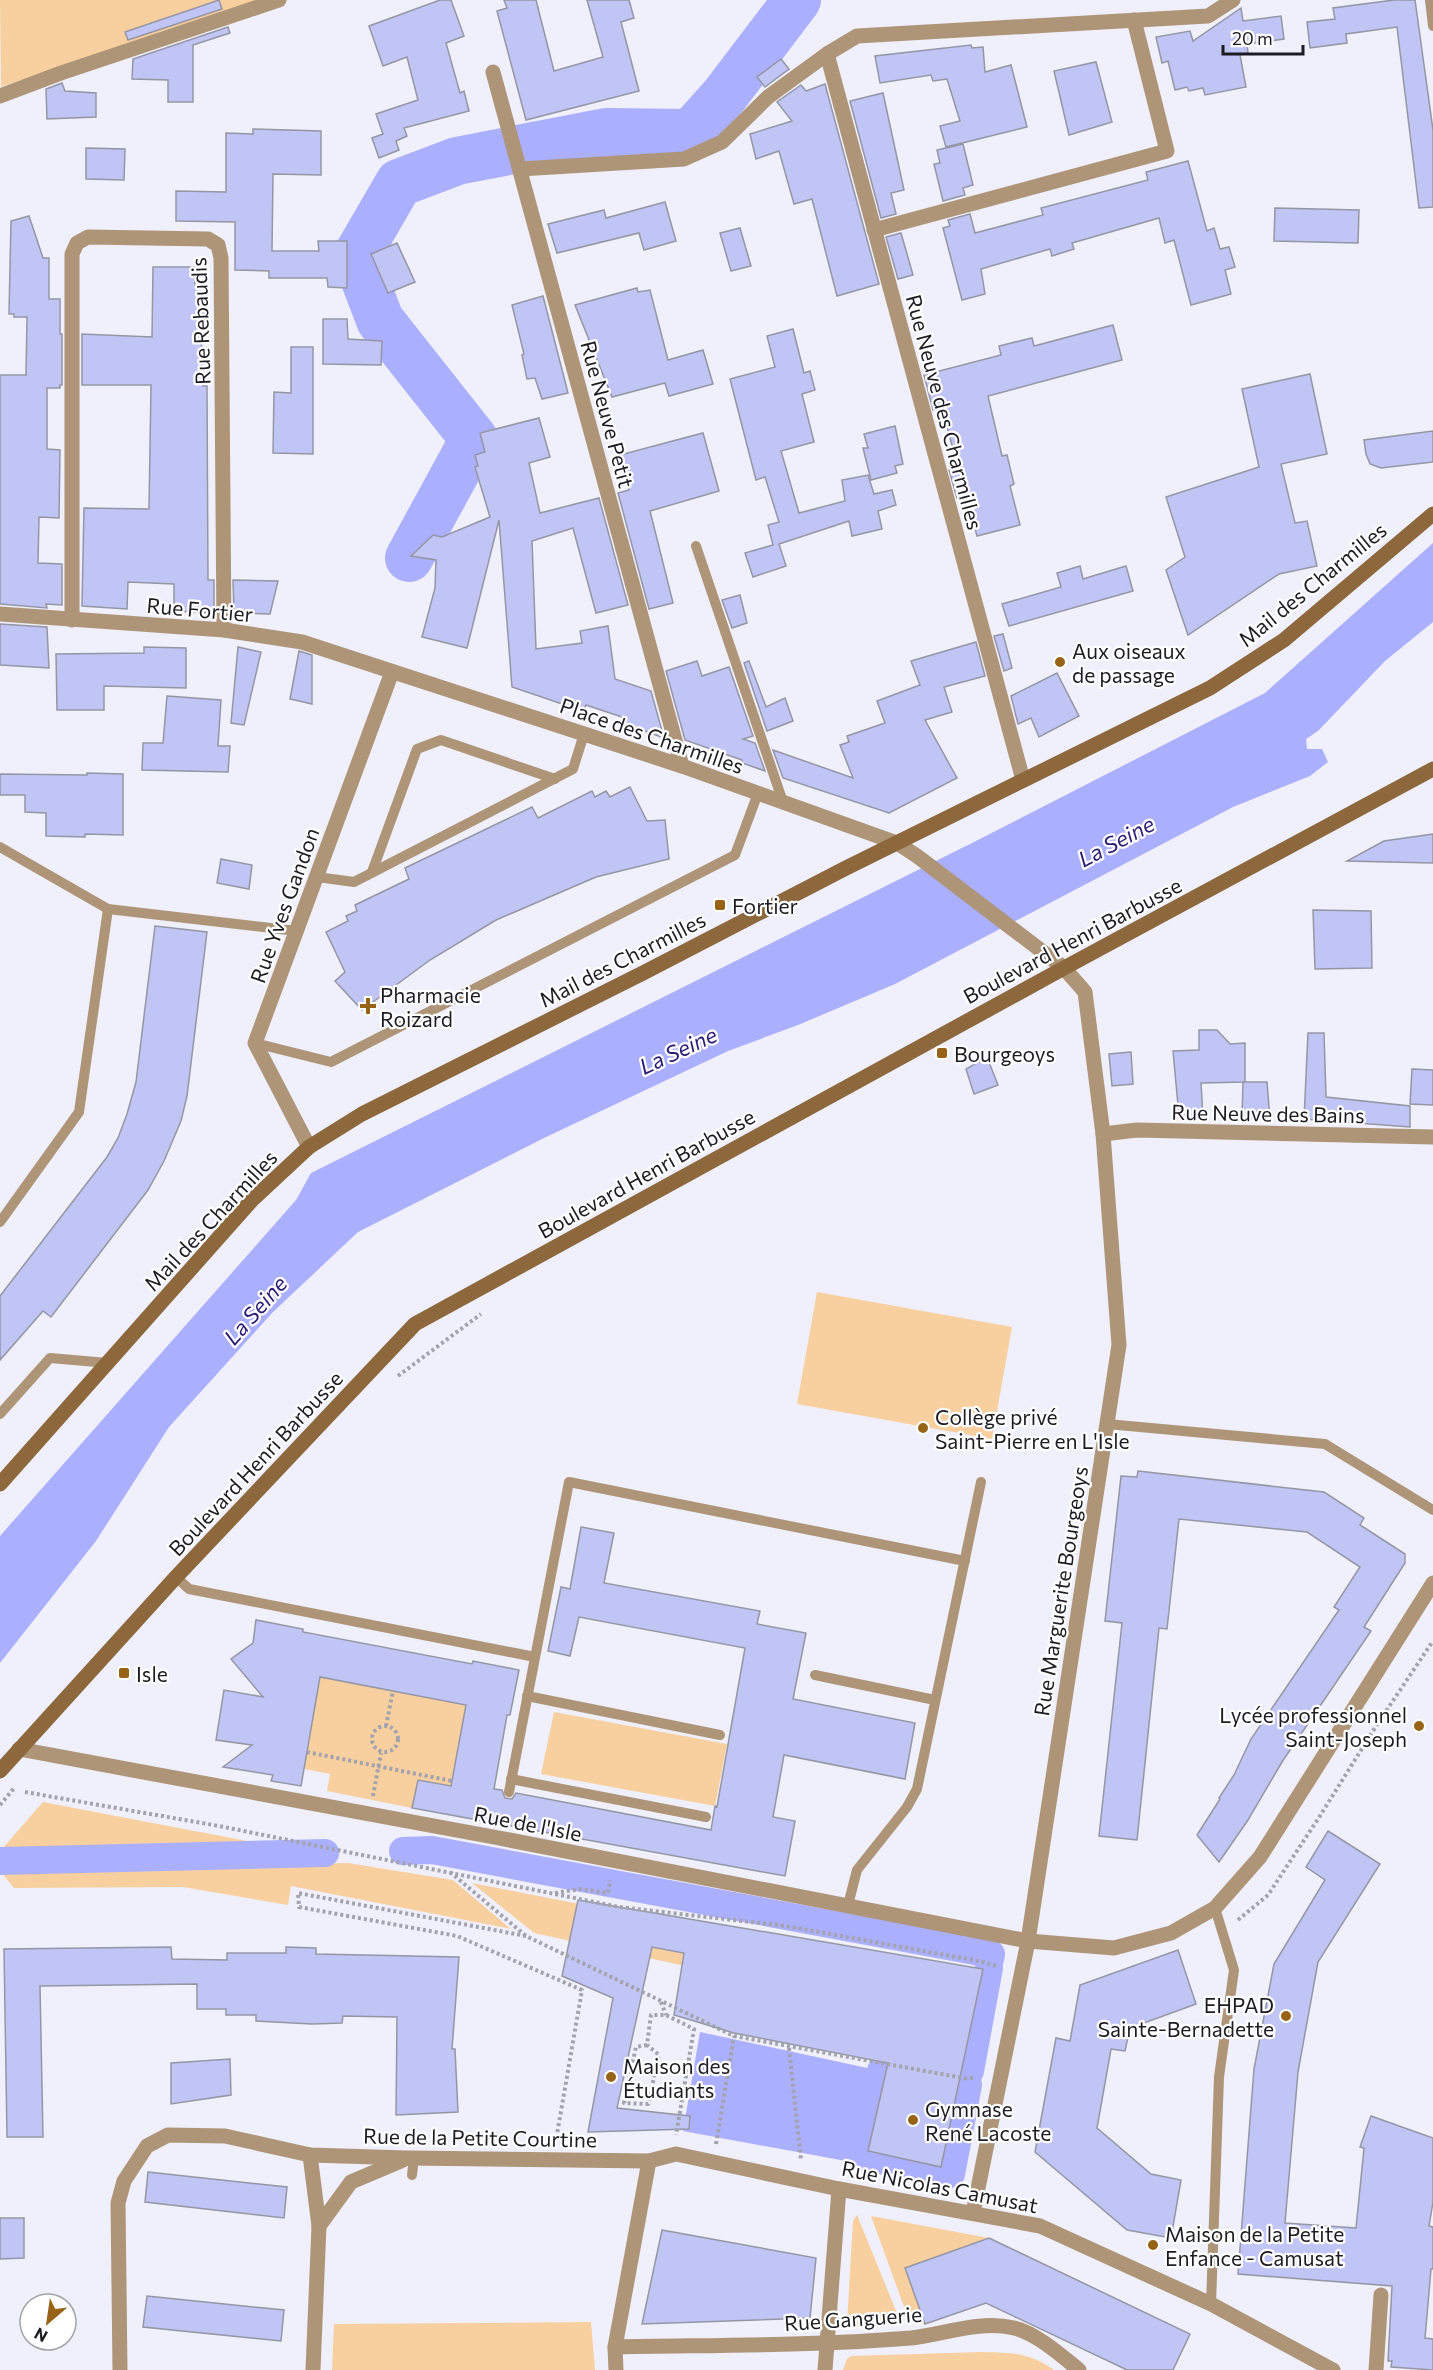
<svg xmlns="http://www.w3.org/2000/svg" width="1433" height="2370" font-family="Commissioner,sans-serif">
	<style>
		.green { fill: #f8cf9f }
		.water { fill: #aaaffe }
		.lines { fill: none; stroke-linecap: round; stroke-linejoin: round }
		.canal { stroke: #aaaffe; stroke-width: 28 }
		.river { stroke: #aaaffe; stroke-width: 48 }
		.building { fill: #c0c5f5; stroke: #9596a4; stroke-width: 1.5 }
		.path { stroke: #a3a3ad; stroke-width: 4; stroke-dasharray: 3 3; stroke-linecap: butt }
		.service { stroke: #ae9578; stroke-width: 10 }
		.minor { stroke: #ae9578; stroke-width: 15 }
		.secondary { stroke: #8c683c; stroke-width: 15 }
		.poi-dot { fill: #966317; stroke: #fff; stroke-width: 2 }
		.labels { text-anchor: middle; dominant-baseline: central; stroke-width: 4.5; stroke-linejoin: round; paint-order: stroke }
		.street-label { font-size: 21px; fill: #1c1c22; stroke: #fff }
		.poi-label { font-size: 21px; fill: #1c1c22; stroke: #fff; text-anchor: start }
		.water-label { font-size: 22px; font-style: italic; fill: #2a1d75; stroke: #fff }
	</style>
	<rect width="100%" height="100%" fill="#eff0fc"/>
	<g class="green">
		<polygon points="0,0 261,0 1,87"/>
		<polygon points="817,1292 1012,1327 992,1439 797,1404"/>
		<polygon points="320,1677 466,1705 451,1786 418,1780 412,1808 327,1791 330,1774 304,1769"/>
		<polygon points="554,1712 727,1744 715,1806 541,1774"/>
		<polygon points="43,1802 278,1847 2,1849"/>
		<polygon points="348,1863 453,1880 511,1929 291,1886 288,1905 183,1887 14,1888 1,1872"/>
		<polygon points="472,1883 707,1929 699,1969 534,1933"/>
		<polygon points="857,2215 901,2323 853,2327 847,2323 853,2221"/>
		<polygon points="871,2216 989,2238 905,2268 925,2324 910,2323"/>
		<polygon points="591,2322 595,2370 332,2370 334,2324"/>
		<path d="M982,2352C1012,2353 1029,2352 1054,2370H843L847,2359L851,2356Z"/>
	</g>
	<g class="water">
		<polygon points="1433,543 1433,622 1385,661 1318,731 1306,739 1307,749 1322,749 1328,762 1310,776 1233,807 895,984 798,1025 728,1051 544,1138 358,1232 272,1313 169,1427 96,1541 0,1663 0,1536 296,1200 311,1173 972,843 1265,693"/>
		<polygon points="700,2032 881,2071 862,2164 683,2131"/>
	</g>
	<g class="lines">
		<g class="canal">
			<polyline points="403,1851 432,1850 991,1954 990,1959"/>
			<polyline points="0,1861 325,1853"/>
			<polygon points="881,2071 968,2085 951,2174 864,2157"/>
			<polyline points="970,2071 989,1968"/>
		</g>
		<polyline class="river" points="409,558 474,439 380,320 356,257 399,183 457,161 606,132 691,133 724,96 797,0"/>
	</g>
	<g class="building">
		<polygon points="219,0 222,9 128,40 125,32"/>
		<polygon points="440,0 451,0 464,36 446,43 460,93 464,91 469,111 404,128 407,136 396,141 399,150 379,158 372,138 383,134 376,114 418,100 407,57 383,66 369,26"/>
		<polygon points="504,0 536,0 554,71 603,57 587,0 629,0 634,18 621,22 639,91 526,120 497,11 507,8"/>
		<polygon points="1394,0 1415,0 1416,7 1433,130 1433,207 1419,208 1397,27 1346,34 1347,43 1310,48 1307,22 1335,19 1333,8"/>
		<polygon points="1241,8 1243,21 1281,16 1284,39 1247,44 1248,53 1240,55 1246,87 1205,95 1203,88 1189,91 1187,87 1175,90 1168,61 1162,63 1156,37 1190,31 1193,41"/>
		<polygon points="228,27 230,33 193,45 193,102 168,102 168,80 132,79 133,59"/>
		<polygon points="971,45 972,48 983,47 985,72 1011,65 1027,127 946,147 940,126 960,121 947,79 933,81 931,75 880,83 875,56"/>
		<polygon points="781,59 789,69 765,87 757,77"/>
		<polygon points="1096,62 1112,122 1069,135 1054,71"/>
		<polygon points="62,83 65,91 96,93 96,117 47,119 46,89"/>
		<polygon points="825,84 879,284 837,296 812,199 794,204 779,151 756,159 750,134 792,121 777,102 801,85 806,91"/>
		<polygon points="883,93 904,190 891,193 896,214 881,218 850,101"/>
		<polygon points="253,129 321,131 321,175 273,174 272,251 319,251 318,241 347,241 347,288 328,287 327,278 269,278 269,271 235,270 235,222 176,221 176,191 226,192 226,133 253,134"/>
		<polygon points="963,144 973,185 963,188 965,195 943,201 934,164 940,163 937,150"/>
		<polygon points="86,148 125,149 124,180 86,179"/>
		<polygon points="1188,161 1207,231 1214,228 1220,249 1229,247 1235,267 1225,270 1231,294 1191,305 1174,240 1165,243 1159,218 1072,243 1074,249 1052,256 1050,249 981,269 985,294 962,300 943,228 950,226 948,220 970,214 975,233 1043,215 1041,208 1148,180 1146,172"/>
		<polygon points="665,202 676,241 644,250 639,233 557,253 548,224 604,210 606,218"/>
		<polygon points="1275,208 1359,210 1358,243 1274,241"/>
		<polygon points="29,216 43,258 49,258 49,299 60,299 60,334 62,334 62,385 60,385 60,388 47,388 47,449 60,450 59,518 39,517 38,563 62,564 62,605 46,604 47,608 0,604 0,375 26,375 27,317 14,317 14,314 9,314 11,221"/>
		<polygon points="740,228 751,266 731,271 720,233"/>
		<polygon points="901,233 913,275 898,279 886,237"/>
		<polygon points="397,243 415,282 388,293 371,254"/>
		<polygon points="153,267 195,267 195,285 207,285 207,330 201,330 203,386 207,386 208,580 214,580 214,613 174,611 174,584 128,582 127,609 82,606 84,508 149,509 151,385 82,385 82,334 152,337"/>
		<polygon points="637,288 638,292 650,290 668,360 703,350 713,384 669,396 665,383 612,397 575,305"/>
		<polygon points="543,296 568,393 542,399 535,378 527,379 522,355 524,354 512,305"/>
		<polygon points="323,319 347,319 348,339 382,341 381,365 323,364"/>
		<polygon points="1113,325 1122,360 988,396 1002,456 1007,455 1014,484 1010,486 1020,525 977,536 966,496 957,498 949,470 958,468 942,408 933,410 924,375 1001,355 999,346 1032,338 1034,346"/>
		<polygon points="793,329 804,373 810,371 815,390 802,394 814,442 781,451 799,513 845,501 842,480 868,475 874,494 892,490 896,505 878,511 882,529 852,536 849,521 779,544 786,566 753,577 745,553 773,545 768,525 779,522 765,477 756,480 730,379 775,367 767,336"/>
		<polygon points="291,347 313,347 313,454 273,453 274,392 291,393"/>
		<polygon points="1310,374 1327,454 1281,464 1295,523 1307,521 1317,566 1279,574 1188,635 1166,570 1185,557 1166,497 1259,467 1242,389"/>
		<polygon points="539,418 550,457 529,463 540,513 599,498 628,605 596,613 573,528 532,541 536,649 582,643 580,631 608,626 615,679 651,691 664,738 623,723 625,718 586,705 583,711 512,687 499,520 467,648 422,637 435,588 436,560 411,556 433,535 442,537 490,517 475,467 478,466 475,455 485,452 480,433"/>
		<polygon points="895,426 903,464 895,466 897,473 871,480 863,448 868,448 864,434"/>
		<polygon points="1433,431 1433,462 1381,468 1370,464 1366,454 1364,440"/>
		<polygon points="703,433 719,491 650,511 673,603 649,609 618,493 629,490 620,455"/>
		<polygon points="1080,566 1083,579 1126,566 1133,591 1009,626 1002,604 1061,587 1057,573"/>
		<polygon points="233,580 278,581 270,614 234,613"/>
		<polygon points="740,595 747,623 732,628 722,600"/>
		<polygon points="0,624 47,627 49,668 0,665"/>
		<polygon points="1003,634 1012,668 1004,671 994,636"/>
		<polygon points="976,642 985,676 944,687 952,712 925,720 957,778 889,813 783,778 773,750 853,778 840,745 849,742 847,736 885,723 877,701 920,685 911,661"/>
		<polygon points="144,647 186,648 186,688 104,686 104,710 57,710 56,654 144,653"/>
		<polygon points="238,647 261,652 244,725 231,723"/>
		<polygon points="299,651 312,655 312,704 290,699"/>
		<polygon points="697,661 702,676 729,667 753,736 743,739 755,743 765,771 742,763 742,760 685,740 666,671"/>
		<polygon points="749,661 766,707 785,698 793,721 767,731 744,663"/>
		<polygon points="1057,673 1079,716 1039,737 1031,718 1018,724 1011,696"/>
		<polygon points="167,696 221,700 218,746 230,746 228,772 142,770 143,743 163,743"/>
		<polygon points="87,773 123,774 123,835 85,834 85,837 46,836 46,813 25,812 25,795 0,795 0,774 87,775"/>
		<polygon points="630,787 647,821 665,820 669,859 596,877 496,920 430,960 362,1010 335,981 345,972 326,932 348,921 346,916 357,911 355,905 409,879 405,868 532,807 538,818 592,791 595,797 606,791 610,797"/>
		<polygon points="1433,834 1433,863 1347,861 1384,841"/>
		<polygon points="221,859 252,865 249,889 217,883"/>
		<polygon points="1313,910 1371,911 1372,968 1315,969"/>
		<polygon points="155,926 207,932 187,1096 181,1121 164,1161 148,1190 51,1317 43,1311 0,1360 0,1296 107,1157 118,1138 127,1114 136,1082"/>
		<polygon points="1199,1030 1217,1030 1230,1044 1245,1043 1245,1082 1201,1083 1203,1117 1179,1116 1173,1051 1199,1050"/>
		<polygon points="1308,1033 1324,1033 1326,1097 1410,1106 1410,1127 1304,1119"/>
		<polygon points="1131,1052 1133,1084 1112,1086 1109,1054"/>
		<polygon points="987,1057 998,1085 974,1094 966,1069"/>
		<polygon points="1412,1069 1433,1070 1433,1105 1410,1104"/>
		<polygon points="1243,1082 1267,1082 1270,1119 1242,1118"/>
		<polygon points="1138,1471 1324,1492 1364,1518 1360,1525 1405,1554 1405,1563 1364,1627 1371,1631 1282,1762 1248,1820 1219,1862 1197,1835 1220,1799 1219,1798 1234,1775 1251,1739 1339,1610 1334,1607 1360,1567 1307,1532 1179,1519 1167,1629 1159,1628 1137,1840 1099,1836 1122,1623 1105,1621 1121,1476 1137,1477"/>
		<polygon points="581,1527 614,1533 604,1583 760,1611 757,1624 806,1633 793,1699 915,1723 905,1779 784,1755 773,1817 795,1821 785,1876 412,1808 418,1780 451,1786 466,1705 320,1677 301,1786 271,1781 273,1775 223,1767 252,1745 216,1740 224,1690 263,1697 231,1659 253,1643 256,1620 303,1629 303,1632 472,1664 473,1661 519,1670 510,1715 507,1715 494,1789 502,1790 505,1798 512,1799 516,1793 711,1830 715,1806 717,1807 745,1648 579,1617 570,1656 548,1651 561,1587 570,1589"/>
		<polygon points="1328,1831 1380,1864 1318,1962 1298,2072 1285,2223 1356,2228 1364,2148 1360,2147 1371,2116 1433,2138 1433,2202 1429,2226 1433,2227 1433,2269 1431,2269 1425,2338 1433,2339 1433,2370 1391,2367 1392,2361 1388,2361 1392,2286 1238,2274 1254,2069 1274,1964 1325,1880 1306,1867"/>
		<polygon points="578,1900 983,1969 941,2167 868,2151 888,2063 734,2033 674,2015 684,1953 652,1947 617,2108 690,2116 689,2129 588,2132 613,1998 562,1976"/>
		<polygon points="171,1947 172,1959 227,1960 227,1953 286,1953 286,1947 316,1948 316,1954 459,1957 452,2049 455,2049 458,2112 396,2115 397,2017 343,2016 342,2023 312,2024 256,2021 256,2015 226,2015 226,2009 197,2009 197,1984 40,1986 43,2137 7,2137 4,1949"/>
		<polygon points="1178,1950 1196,2004 1130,2028 1125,2051 1111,2049 1097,2128 1151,2174 1181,2180 1171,2238 1127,2230 1035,2152 1056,2038 1070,2041 1080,1985"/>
		<polygon points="230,2059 231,2095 171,2104 171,2063"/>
		<polygon points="148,2172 287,2187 284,2218 145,2202"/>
		<polygon points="0,2218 24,2218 24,2258 0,2259"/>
		<polygon points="662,2230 816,2258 810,2318 642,2324"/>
		<polygon points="989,2238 1190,2334 1173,2370 1127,2370 986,2303 925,2324 905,2268"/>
		<polygon points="147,2296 284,2310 281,2341 143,2327"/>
	</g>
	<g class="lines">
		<g class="path">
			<polyline points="398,1376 481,1314"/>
			<circle cx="385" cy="1739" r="13"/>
			<polyline points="386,1726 393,1691"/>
			<polyline points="307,1752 452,1781"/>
			<polyline points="25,1792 219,1826 619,1907 786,1926 979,1961 997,1966"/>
			<polyline points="373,1796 381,1753"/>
			<polyline points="0,1805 15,1787"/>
			<polyline points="450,1872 526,1936 734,2036 969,2079 975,2077"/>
			<polyline points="555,1893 580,1889 608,1893 610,1880"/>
			<polyline points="1238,1920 1268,1895 1318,1819 1378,1723 1433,1641"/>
			<polyline points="526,1936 298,1893 299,1907 457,1936 582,1990 556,2140"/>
			<polyline points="661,2002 666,2015"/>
			<polyline points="647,2045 636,2047 624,2103 648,2104 659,2055 647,2045 651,2015 666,2015 694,2029 676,2135"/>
			<polyline points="789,2048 801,2160"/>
			<polyline points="716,2144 734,2036"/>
		</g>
		<g class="service">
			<polyline points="1430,0 1433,26"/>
			<polyline points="696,546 783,802"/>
			<polyline points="0,847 108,909 297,931"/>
			<polyline points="372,872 417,749 441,740 555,779"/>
			<polyline points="317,877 354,882 573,769 584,734"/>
			<polyline points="255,1043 331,1062 735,855 758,793"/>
			<polyline points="0,1222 79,1112 108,909"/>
			<polyline points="0,1414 50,1358 108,1363"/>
			<polyline points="1107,1424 1325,1444 1433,1510"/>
			<polyline points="176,1577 189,1589 535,1657"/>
			<polyline points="815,1675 935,1700"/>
			<polyline points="527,1696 720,1735"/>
			<polyline points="511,1779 706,1817"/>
			<polyline points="509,1792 569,1482 965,1561"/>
			<polyline points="848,1905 857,1870 907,1807 917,1789 981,1482"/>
			<polyline points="412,2175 414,2158"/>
			<polyline points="1211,2304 1219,2077 1234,1970 1215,1908"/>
		</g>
		<g class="minor">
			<polyline points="827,54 1023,780"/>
			<polyline points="493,72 682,766"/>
			<polyline points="0,96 61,73 279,0"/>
			<polyline points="520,169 684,159 722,142 768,97 827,54 857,36 1208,16 1233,0"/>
			<polyline points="874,230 1167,151 1134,20"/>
			<polyline points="0,614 224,630 302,642 682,766 897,843 917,856 1064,968 1085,992 1103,1134 1119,1345 1028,1941 973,2213"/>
			<polyline points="72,620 72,254 77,243 88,237 208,239 218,245 221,258 224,630"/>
			<polyline points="1103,1134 1137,1130 1433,1137"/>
			<polyline points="309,1147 255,1043 392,672"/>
			<polyline points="19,1749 499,1838 1028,1941 1114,1948 1171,1933 1215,1908 1260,1857 1433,1583"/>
			<polyline points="310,2155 319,2226 313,2370"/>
			<polyline points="319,2226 351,2182 403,2160"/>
			<path d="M615,2347C713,2345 813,2346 911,2338C945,2334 980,2320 1014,2328C1036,2333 1062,2356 1079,2370"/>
			<polyline points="120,2370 118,2203 124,2181 147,2146 168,2135 225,2136 310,2155 407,2158 649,2161 676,2154 839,2189 1040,2226 1211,2304 1333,2370"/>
			<polyline points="616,2370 615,2347 649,2161"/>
			<polyline points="825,2370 839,2189"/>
			<polyline points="1376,2370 1381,2295"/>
		</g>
		<g class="secondary">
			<polyline points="0,1484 252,1200 309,1147 362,1114 643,973 846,868 1210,688 1284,640 1433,514"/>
			<polyline points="0,1771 176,1577 415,1324 1064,968 1433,769"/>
		</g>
	</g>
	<g class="poi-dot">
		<circle cx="1060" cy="662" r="6"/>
		<rect x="714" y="899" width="12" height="12" rx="3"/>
		<path d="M365 997h6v6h6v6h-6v6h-6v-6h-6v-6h6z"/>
		<rect x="936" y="1047" width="12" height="12" rx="3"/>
		<circle cx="923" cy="1428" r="6"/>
		<rect x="118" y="1667" width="12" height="12" rx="3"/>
		<circle cx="1419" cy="1726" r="6"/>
		<circle cx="1286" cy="2016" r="6"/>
		<circle cx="611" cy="2077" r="6"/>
		<circle cx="913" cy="2120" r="6"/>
		<circle cx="1153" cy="2245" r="6"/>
	</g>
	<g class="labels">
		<g class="street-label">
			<text transform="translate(200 321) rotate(-92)">Rue Rebaudis</text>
			<text transform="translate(945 412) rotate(75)">Rue Neuve des Charmilles</text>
			<text transform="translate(608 414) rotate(75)">Rue Neuve Petit</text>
			<text transform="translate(1312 584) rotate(-39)">Mail des Charmilles</text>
			<text transform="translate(200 609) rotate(5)">Rue Fortier</text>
			<text transform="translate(652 735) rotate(19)">Place des Charmilles</text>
			<text transform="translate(284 905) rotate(-70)">Rue Yves Gandon</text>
			<text transform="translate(1072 940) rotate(-28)">Boulevard Henri Barbusse</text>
			<text transform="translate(622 959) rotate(-27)">Mail des Charmilles</text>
			<text transform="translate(1268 1113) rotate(1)">Rue Neuve des Bains</text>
			<text transform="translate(646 1173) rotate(-29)">Boulevard Henri Barbusse</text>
			<text transform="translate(210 1220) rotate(-47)">Mail des Charmilles</text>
			<text transform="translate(255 1463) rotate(-47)">Boulevard Henri Barbusse</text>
			<text transform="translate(1060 1591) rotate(-81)">Rue Marguerite Bourgeoys</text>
			<text transform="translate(528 1823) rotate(11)">Rue de l'Isle</text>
			<text transform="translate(480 2137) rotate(1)">Rue de la Petite Courtine</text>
			<text transform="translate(940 2186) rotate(11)">Rue Nicolas Camusat</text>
			<text transform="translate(853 2318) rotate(-4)">Rue Ganguerie</text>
		</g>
		<g class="poi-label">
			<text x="1072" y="650">Aux oiseaux<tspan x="1072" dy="24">de passage</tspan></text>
			<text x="732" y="905">Fortier</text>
			<text x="380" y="994">Pharmacie<tspan x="380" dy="24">Roizard</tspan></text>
			<text x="954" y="1053">Bourgeoys</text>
			<text x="935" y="1416">Collège privé<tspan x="935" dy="24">Saint-Pierre en L'Isle</tspan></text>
			<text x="136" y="1673">Isle</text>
			<text x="1407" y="1714" text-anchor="end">Lycée professionnel<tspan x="1407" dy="24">Saint-Joseph</tspan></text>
			<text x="1274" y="2004" text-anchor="end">EHPAD<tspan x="1274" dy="24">Sainte-Bernadette</tspan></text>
			<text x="623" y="2065">Maison des<tspan x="623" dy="24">Étudiants</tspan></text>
			<text x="925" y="2108">Gymnase<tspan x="925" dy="24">René Lacoste</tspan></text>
			<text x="1165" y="2233">Maison de la Petite<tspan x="1165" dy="24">Enfance - Camusat</tspan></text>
		</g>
		<g class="water-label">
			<text transform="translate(1116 841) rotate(-28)">La Seine</text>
			<text transform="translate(678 1050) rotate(-25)">La Seine</text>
			<text transform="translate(255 1310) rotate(-49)">La Seine</text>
		</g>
	</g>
	<g transform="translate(48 2322) rotate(209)"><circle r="28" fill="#ffffff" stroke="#a4a4a7" stroke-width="1.5"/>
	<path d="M0-4.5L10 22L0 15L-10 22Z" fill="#966317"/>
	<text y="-9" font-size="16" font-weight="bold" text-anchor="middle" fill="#1c1c22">N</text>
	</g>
	<path d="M1223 45v9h80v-9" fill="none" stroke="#1c1c22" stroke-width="3"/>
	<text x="1232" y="45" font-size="18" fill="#1c1c22" stroke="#ffffff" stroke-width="4.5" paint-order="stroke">20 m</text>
</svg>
